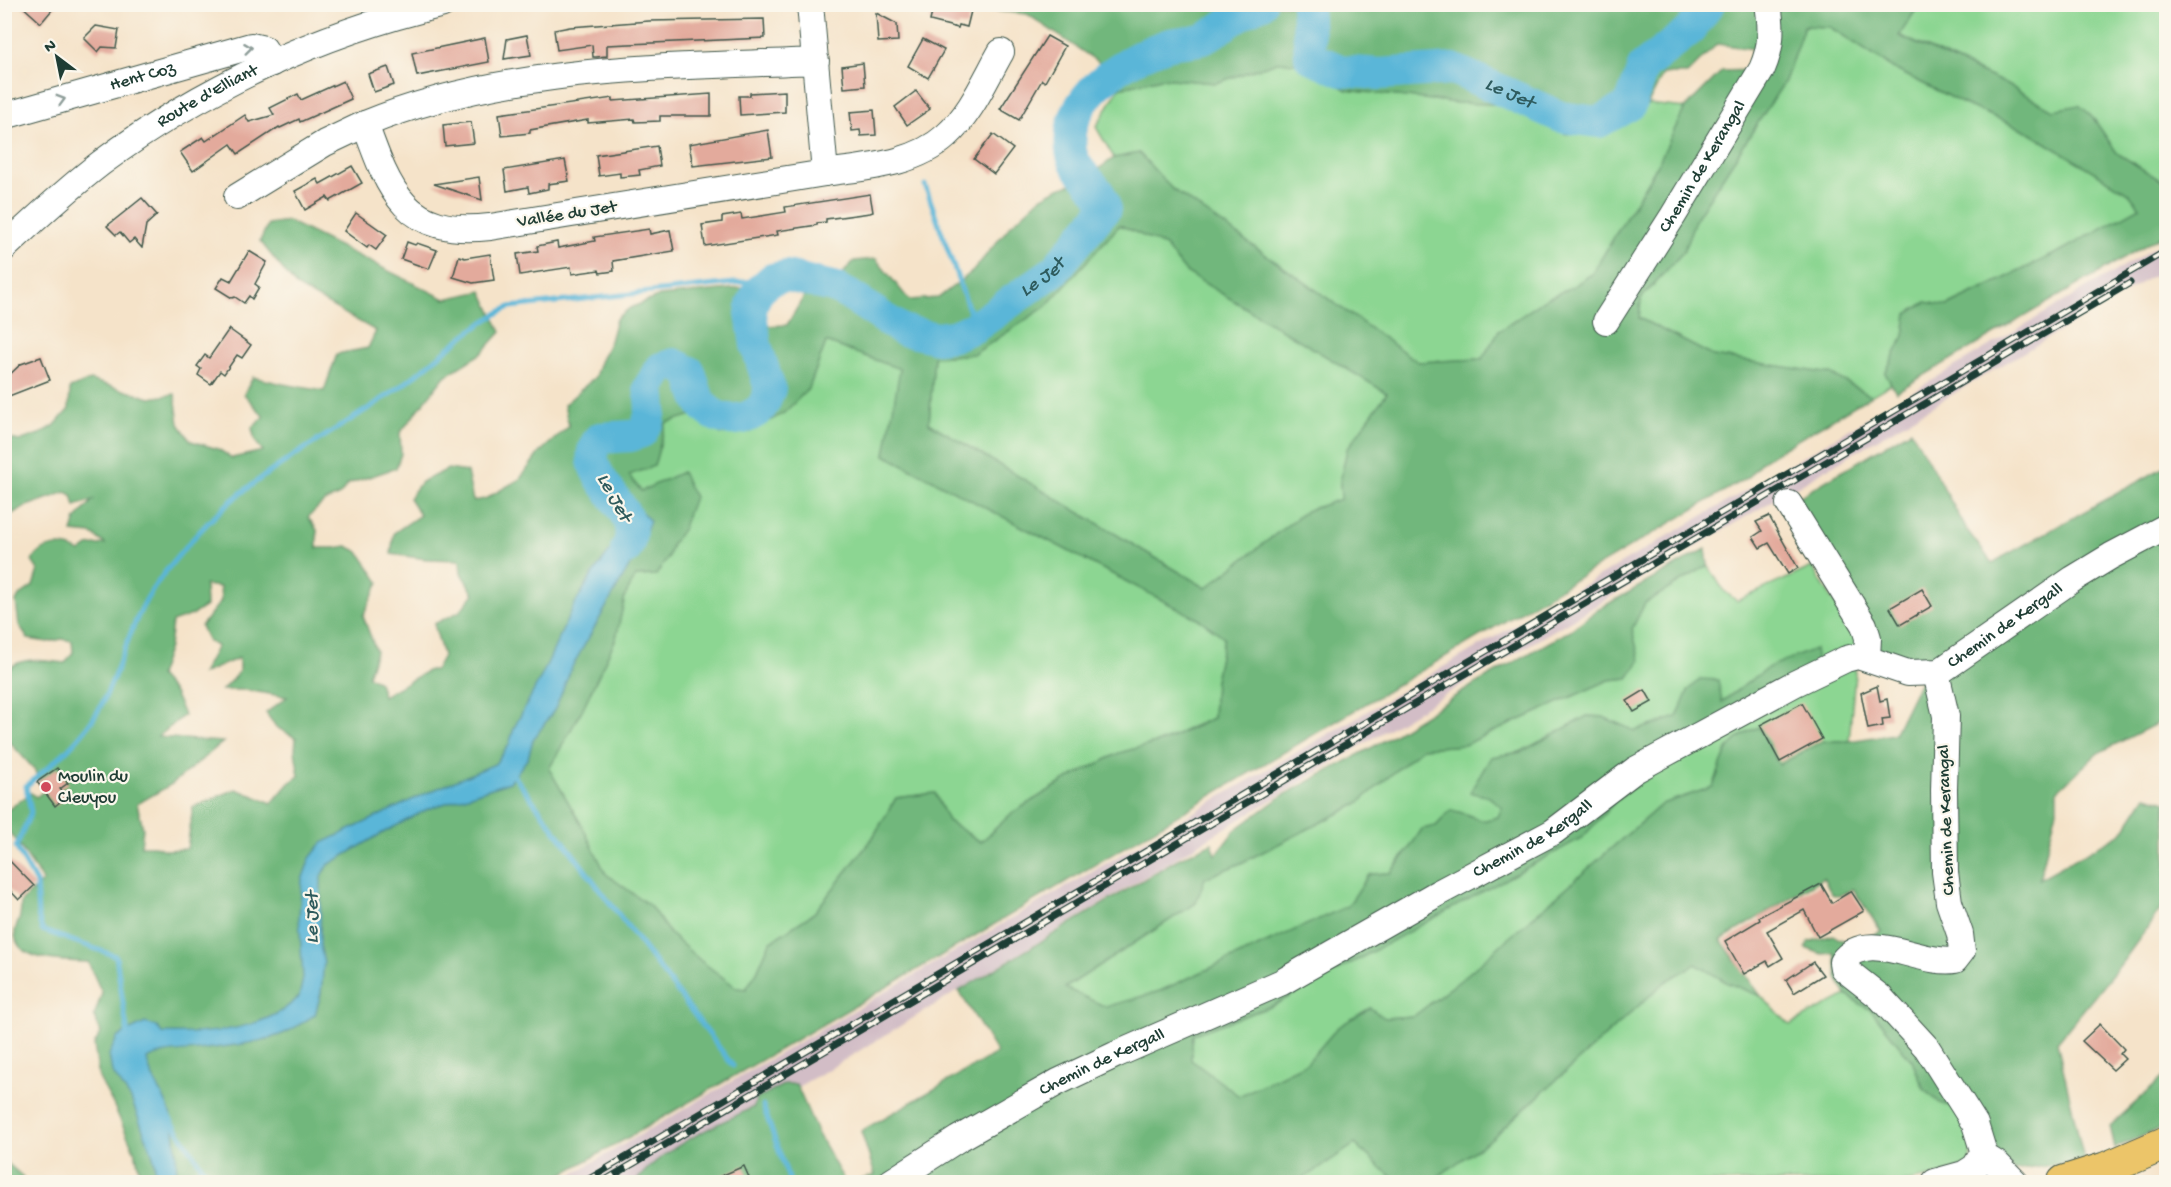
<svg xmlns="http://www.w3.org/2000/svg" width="2171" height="1187" font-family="'Gochi Hand',sans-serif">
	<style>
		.industrial { fill: #d2bdc6 }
		.green { fill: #8cd692; stroke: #568a63; stroke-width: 1.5 }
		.forest { fill: #71b77c; stroke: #487a58; stroke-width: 1.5; fill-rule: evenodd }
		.water { fill: #5ab6d8; stroke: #3c7a86; stroke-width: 1.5 }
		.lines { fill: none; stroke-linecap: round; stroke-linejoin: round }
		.stream { stroke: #5ab6d8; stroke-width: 5 }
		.river { stroke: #5ab6d8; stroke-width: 32 }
		.building { fill: #e3aa9c }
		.minor-casing { stroke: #3f564a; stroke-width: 28 }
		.major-casing { stroke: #3f564a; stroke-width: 35 }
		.minor { stroke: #fff; stroke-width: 26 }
		.major { stroke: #ecc569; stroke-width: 33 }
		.rail-casing { stroke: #1f3d34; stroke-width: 7 }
		.rail { stroke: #fbf7ec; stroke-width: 4.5; stroke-dasharray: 14; stroke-linecap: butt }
		.oneway { stroke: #8f9e9a }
		.poi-dot { fill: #d1495b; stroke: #fbf7ec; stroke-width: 2 }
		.labels { text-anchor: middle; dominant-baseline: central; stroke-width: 4.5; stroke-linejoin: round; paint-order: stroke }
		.street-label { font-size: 18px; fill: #1f3d34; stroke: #fbf7ec }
		.poi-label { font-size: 18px; fill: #1f3d34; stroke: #fbf7ec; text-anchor: start }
		.water-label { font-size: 20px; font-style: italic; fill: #2e5b5d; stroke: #fbf7ec }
	</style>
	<rect width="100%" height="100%" fill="#fbf7ec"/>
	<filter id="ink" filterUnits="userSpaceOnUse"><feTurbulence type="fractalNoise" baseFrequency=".0167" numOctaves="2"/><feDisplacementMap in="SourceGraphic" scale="12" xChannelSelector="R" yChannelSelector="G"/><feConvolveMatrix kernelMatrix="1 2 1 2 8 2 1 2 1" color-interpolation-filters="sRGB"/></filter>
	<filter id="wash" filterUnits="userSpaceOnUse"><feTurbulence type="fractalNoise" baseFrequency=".008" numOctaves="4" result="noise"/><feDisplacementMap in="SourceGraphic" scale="24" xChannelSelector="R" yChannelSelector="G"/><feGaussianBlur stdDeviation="1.35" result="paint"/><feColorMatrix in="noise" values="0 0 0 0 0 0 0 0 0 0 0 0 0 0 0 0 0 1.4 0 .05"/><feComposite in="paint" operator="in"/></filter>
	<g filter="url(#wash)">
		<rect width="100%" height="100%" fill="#f5e3c9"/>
		<polygon class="industrial" points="2166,241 2166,268 1421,709 831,1068 660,1165 671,1182 559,1182 1764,480"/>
		<g class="green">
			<polygon points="1919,5 2166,5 2166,184 2117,153 2091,115 2053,110 2004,83 1899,35"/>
			<polygon points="1804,26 1830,27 1896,70 1966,105 2025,130 2129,193 2141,208 2061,251 1947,306 1926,302 1907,314 1904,336 1885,373 1891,384 1871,396 1831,374 1713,356 1639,318 1641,298 1683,252 1695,220 1785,81"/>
			<polygon points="1277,62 1299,63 1347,90 1458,103 1521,105 1542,117 1619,128 1648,104 1685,108 1658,164 1592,274 1572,287 1548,298 1499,331 1482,359 1418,362 1171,188 1139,153 1114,158 1096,127 1119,88 1161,78 1216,83"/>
			<polygon points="1120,225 1165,246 1186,272 1387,393 1347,449 1340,483 1342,499 1306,511 1206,588 929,423 934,357 974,354 1045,307"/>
			<polygon points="826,342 901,369 885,455 1200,620 1224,637 1215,681 1213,718 1191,727 1167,740 1119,753 1066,780 1012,813 981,842 948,821 935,793 896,798 872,839 814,913 770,942 757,972 746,989 737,988 701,961 670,934 650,906 606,874 581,824 549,769 582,710 616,638 625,596 636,576 656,575 668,557 672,544 682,530 641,491 628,475 654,466 666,423 698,413 721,434 768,420 784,412 809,388"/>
			<polygon points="1708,565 1723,590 1737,601 1812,567 1858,640 1849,741 1823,741 1779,765 1759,727 1728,747 1713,787 1662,804 1462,979 1414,1016 1385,1018 1338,1027 1307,1063 1239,1096 1191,1060 1193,1034 1272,1006 1583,837 1619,797 1680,755 1814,649 1754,678 1721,702 1688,691 1678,717 1635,731 1603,717 1588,716 1520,752 1491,757 1489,797 1502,807 1499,817 1482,821 1466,814 1451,810 1436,826 1412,845 1390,873 1372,874 1368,876 1348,906 1160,991 1106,1007 1065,988 1196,903 1204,878 1241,863 1357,804 1422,748 1464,745 1609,680 1628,678 1639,661 1632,629 1645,603"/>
			<polygon points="1696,964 1728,983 1761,996 1790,1025 1846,995 1871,1010 1912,1061 1924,1089 1960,1109 1972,1133 1970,1164 1940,1175 1904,1182 1622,1182 1613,1179 1603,1182 1430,1182 1492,1138 1665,982"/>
			<polygon points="1355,1144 1397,1182 1298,1182"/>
		</g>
		<g class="forest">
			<path d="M962,5H1919L1899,36L2004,83L2053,110L2079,105L2091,115L2117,153L2166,184V233L1896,392L1885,373L1904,336L1907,314L1926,302L1948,306L2061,251L2140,207L2129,193L2025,130L1966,105L1896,70L1830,27L1804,26L1785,81L1695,220L1683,252L1641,298L1639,318L1713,356L1831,374L1871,396L1762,461L1748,477L966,941L629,1137L548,1182H142L136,1155L113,1104L99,1078L94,1045L101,1033L94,1016L102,993L88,962C68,961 16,963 15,934C14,928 19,922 20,916C21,912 21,906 21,902L43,881L16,840L5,828V812L28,795L31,793L36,797L44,791L34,769L5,737L4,673C21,654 43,661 65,663L73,652L72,641L62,639L48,642L28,639L19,625L16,602L19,596L33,586L38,570L32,561C42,543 64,543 80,552L88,546L105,544L92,534L72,532L76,519L93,500L75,506L72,495L66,492L24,507L5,518V437L19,441L42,433L54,426L69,409L70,388L90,380L150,398L175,394L179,424L191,441L218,449L232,458L263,451L255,441L252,428L264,417L244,394L253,377L283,384L324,391L337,354L368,348L376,331L296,286L260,241L268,224L288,221L445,299L482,291L501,332L482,353L445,376L400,433L401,454L396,468L348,484L340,495L324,502L308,517L317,530V548H335L347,546L359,552L379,582L363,616L376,651L368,676L379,682L383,696L429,670H435L443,656L434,624L459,612L474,594L461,573L460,560L427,559L391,554L394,533L420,515L409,498L421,482L448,469L467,472L473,501L485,499L520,479L539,453L569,426L564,405L595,377L600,362L610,341L616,319L630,308L660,296L741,288L767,326L787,325L806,293L820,299L854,261L876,259L909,300L938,298L973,271L1011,225L1040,198L1059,188L1081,181L1114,158L1139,153L1171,188L1418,362L1482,359L1499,331L1548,298L1572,287L1592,274L1656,168L1685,108L1722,71L1755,70L1761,50L1717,44L1687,74H1663L1648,104L1619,128L1566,134L1521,105L1458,103L1347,90L1299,63L1277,62L1216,83L1161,78L1119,88L1101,64L1027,14L965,8ZM1120,225L1165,246L1186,272L1387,393L1347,449L1340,483L1341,499L1306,511L1206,588L929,423L934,357L974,354L1045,307ZM826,342L900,369L885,455L1200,620L1224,637L1215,681L1213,718L1167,740L1119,753L1066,780L1012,813L981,842L948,821L935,793L896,798L872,839L814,913L770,942L757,972L746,989L737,988L701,961L670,934L650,906L606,874L581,824L549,769L582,710L616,638L625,596L636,576L656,575L668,557L672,544L682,530L694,497L682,472L641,491L629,475L654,466L666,423L698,413L721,434L750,432L784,413L809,388ZM205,585L220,587L221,601L201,626L208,641L217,646L202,674L239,658V672L222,690H246L287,697L266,713L276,727L296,738L295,751L299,776L289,783L272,803L236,789L193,807L187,849L165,850L155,846H141L143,828L137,804L172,784L223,742L158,737L184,715L174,693L159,676L169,647L172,622L192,615L206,606Z"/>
			<path d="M1911,430L1967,530L1992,563L2166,466V719L2098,753L2057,791V810L2039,879L2122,833L2146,796L2166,802V902L2121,964L2057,1042L2084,1160L2014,1171L1960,1110L1940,1103L1924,1089L1912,1061L1871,1010L1846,995L1837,978L1835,953L1822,954L1805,948L1809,942L1833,935C1851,948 1863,940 1881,931L1853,889L1839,896L1832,894L1823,878L1721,940L1761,996L1728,983L1696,964L1665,982L1492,1138L1430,1182H1397L1355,1144L1298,1182H854L875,1175L861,1131L997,1053L959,991L1176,860L1212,843L1216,855L1235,830L1282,796L1380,743L1475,684L1569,631L1599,609L1706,549L1708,565L1645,603L1632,629L1640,661L1628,678L1609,680L1464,745L1422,748L1357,804L1241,863L1205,878L1196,903L1065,988L1106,1007L1160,991L1348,906L1368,876L1372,874L1390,873L1402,859L1422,829L1436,826L1451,810L1466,814L1482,821L1498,817L1502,807L1489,797L1470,792L1491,757L1521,752L1587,716L1603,717L1635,731L1677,717L1688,691L1700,679L1718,680L1722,702L1769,667L1815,649L1817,664L1619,797L1583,837L1272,1006L1193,1034L1191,1060L1239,1096L1307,1063L1338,1027L1370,1008L1385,1018L1414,1016L1462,979L1662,804L1713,787C1725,756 1725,740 1759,727L1779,765L1823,741H1849L1894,734L1928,665L1880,656L1797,498Z"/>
			<polygon points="2166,1075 2166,1123 2157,1130 2115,1148 2110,1126"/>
			<path d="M785,1084H796L818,1134L845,1182H636C659,1150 717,1124 754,1107L756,1099Z"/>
			<polygon points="5,1161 23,1177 23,1182 5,1182"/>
		</g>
		<path class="water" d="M633,503L650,521L638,551L572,667L555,709L533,740L528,758L510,782L428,809L379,835L328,865L321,878L320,945L324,962L321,993L315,1015C306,1020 297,1027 287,1032C260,1044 227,1046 197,1050C180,1052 162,1051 147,1059C149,1077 162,1090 168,1107C177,1131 176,1157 177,1182H154L155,1164L153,1156L131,1099L112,1072L109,1055L117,1038L126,1032L145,1023L156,1026L162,1033C201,1034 242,1032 276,1014C284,1010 292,1003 299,997L303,978L299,917L302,880L310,858L322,843L422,795L495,764L509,745L514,728L542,675L573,607L592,575L616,543L619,523L614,513Z"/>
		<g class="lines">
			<g class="stream">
				<polyline points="925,185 975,327"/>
				<polyline points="512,773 733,1066"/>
				<path d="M128,1036L116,956L42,930L38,915L36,883L16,847L31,812L26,786C52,764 80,742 98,711C121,671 129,621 157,583C178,554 212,515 241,493C291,454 348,424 400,387C437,360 468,327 510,307L772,279"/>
				<polyline points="763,1106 790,1182"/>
				<polyline points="168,1116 212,1182"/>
			</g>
			<g class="river">
				<path id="s1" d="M1307,4L1310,57L1342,71L1379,74L1453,69L1561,117L1599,122L1630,105L1643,67L1690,30L1709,4"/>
				<path id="s2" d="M626,549C651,509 568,475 600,438L631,436L642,432L649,420L651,408L649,387L661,368L674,364L690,372C693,381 695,391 699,399C711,422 740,425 759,410C765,405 767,396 770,389L756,345L751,314L752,304L758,292L772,279L787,276L833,287L849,295L902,330L937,338L953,336L975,327L1054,271L1105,209C1103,186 1075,175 1071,151C1064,97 1120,62 1164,46C1176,41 1189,43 1201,39C1222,31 1239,11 1261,4"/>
			</g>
		</g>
		<g id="blocks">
			<g class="building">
				<polygon points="20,4 57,4 41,23"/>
				<polygon points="934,4 946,4 971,11 967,27 959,25 958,28 930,21"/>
				<polygon points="876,13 897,24 898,41 878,42"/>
				<polygon points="764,19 765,38 607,45 607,56 596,57 593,57 592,45 557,50 554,30 570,27 649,21"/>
				<polygon points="96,26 119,30 116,48 102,47 98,52 84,38"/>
				<polygon points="527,35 531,55 504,59 507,39"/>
				<polygon points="1047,36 1065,46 1045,82 1042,80 1019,120 1000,109"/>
				<polygon points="485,38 489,62 417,76 412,53"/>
				<polygon points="923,39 944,50 928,78 908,66"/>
				<polygon points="863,63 865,86 844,88 842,66"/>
				<polygon points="388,67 394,85 374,92 368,74"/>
				<polygon points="343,81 351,99 300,122 299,119 280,128 279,127 238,154 231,144 193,171 180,152 203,137 206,141 245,115 249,122 274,115 270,108 298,94 301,100"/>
				<polygon points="785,91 785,112 740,115 739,96 750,96 750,93"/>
				<polygon points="916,91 930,109 907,125 895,107"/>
				<polygon points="711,94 711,116 660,116 660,121 635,122 634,119 588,123 588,120 530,130 530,133 502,136 499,114 613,98 613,101"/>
				<polygon points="874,110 876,135 861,136 860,130 852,131 850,112"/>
				<polygon points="471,122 474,143 445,146 443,125"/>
				<polygon points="768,130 772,157 693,166 689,144"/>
				<polygon points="993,134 1013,149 994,174 974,159"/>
				<polygon points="657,146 660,166 639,170 640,175 631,176 620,177 620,173 599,176 596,155"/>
				<polygon points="565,160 569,181 548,184 548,189 529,193 528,187 507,191 504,170"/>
				<polygon points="352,166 362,183 330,201 327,197 305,210 295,191 317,179 320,184"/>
				<polygon points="479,177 482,200 434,184"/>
				<polygon points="870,194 873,212 870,213 826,219 826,222 817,223 817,225 777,231 778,235 705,246 702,225 722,222 722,217 741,214 742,219 786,212 785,207"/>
				<polygon points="142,198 157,215 146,225 142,248 134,239 129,243 120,232 116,235 107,226"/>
				<polygon points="356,213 387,235 376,250 369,245 367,248 344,231"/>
				<polygon points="649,229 650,234 670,230 674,251 613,261 614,271 600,273 599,270 572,274 571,267 520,275 517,254 538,251 537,246 557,242 558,248 595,241 594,237"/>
				<polygon points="407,242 415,245 417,243 437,250 429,269 401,259"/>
				<polygon points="249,251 267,262 255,284 259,287 252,299 249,296 244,303 235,297 232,298 216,288 223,277 231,281"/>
				<polygon points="490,254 494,280 473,283 453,277 459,256 465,258"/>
				<polygon points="229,329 251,345 242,358 237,355 224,374 220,371 211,384 198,375 201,369 197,366 205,355 209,358"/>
				<polygon points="41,357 50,380 4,398 4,380 21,364"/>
				<polygon points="1769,516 1798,568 1788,574 1769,543 1760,548 1753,537 1762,531 1756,522"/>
				<polygon points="1922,589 1932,606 1900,625 1890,608"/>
				<polygon points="1877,686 1880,701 1887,699 1890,718 1882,719 1883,726 1868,729 1861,693"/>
				<polygon points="1645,690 1652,702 1634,712 1627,701"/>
				<polygon points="1802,703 1822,739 1780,762 1760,725"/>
				<polygon points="57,768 68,783 60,789 66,797 55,806 37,782"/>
				<polygon points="4,855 34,886 19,900 4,884"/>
				<polygon points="1821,884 1832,903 1851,891 1864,911 1818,937 1804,910 1767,931 1783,958 1770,966 1767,961 1744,974 1725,941 1760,920 1759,917"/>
				<polygon points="1813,962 1823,975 1794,993 1786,980"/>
				<polygon points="2100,1024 2124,1049 2120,1054 2125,1059 2113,1070 2082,1041"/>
				<polygon points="744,1166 751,1182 707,1182"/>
			</g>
		</g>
	</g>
	<g filter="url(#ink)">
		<use href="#blocks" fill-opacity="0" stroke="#3f564a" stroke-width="1.5"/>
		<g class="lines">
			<defs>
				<g id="minor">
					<path d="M810,4L825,173L490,227C405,237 389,191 365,124C508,65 664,68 816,61"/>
					<path id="s3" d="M4,116L251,46L264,49L272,63"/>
					<path d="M825,173C865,167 914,165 946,136C971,114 985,80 1001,52"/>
					<polyline points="237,197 325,143 365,124"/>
					<path id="s4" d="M4,248C35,219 67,189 101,163C202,88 320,33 443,4"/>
					<path id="s5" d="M1606,321L1673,216L1762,69C1772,46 1772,28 1768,4"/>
					<polyline points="1789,504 1864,625 1868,638 1867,658"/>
					<polyline points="1982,1155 1997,1164 2015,1182"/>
					<path id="s6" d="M891,1182L958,1139L1058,1082L1115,1055L1282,982L1438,893L1553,832L1635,770L1794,684L1846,659L1858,656L1908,673L1939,672L2073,579L2111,556L2166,527"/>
					<path d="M1935,1182L1964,1174L1975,1167L1982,1155L1983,1150L1975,1124L1927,1048L1880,997L1843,968L1842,962C1867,927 1921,966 1955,960L1962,951L1960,934L1949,902L1945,872L1944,790L1946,716L1936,673"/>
				</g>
				<polyline id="major" points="2064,1182 2105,1169 2166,1143"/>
			</defs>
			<use href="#minor" class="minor-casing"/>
			<use href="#major" class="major-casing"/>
			<use href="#minor" class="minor"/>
			<use href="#major" class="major"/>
			<defs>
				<g id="rail">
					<polyline points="584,1182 2166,251"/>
					<polyline points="602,1182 2130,283"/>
				</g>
			</defs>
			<use href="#rail" class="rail-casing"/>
			<use href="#rail" class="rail"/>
		</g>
		<defs><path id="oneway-chevron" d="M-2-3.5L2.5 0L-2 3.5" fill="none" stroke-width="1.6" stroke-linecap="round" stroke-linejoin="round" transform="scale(1.5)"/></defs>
		<g class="oneway">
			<use href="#oneway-chevron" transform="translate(248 48) rotate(-7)"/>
			<use href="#oneway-chevron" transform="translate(61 100) rotate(-16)"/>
		</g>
	</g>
	<circle class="poi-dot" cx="46" cy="787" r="6"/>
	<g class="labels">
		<g class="street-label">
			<text stroke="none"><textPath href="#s3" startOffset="144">Hent Coz</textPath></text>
			<text stroke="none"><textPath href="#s4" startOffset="255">Route d'Elliant</textPath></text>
			<text stroke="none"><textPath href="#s5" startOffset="182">Chemin de Kerangal</textPath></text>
			<text transform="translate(567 215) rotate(-9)">Vallée du Jet</text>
			<text stroke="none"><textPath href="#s6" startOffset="1268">Chemin de Kergall</textPath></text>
			<text transform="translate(1947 820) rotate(-92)">Chemin de Kerangal</text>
			<text stroke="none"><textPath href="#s6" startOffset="729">Chemin de Kergall</textPath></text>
			<text stroke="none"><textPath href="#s6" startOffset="243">Chemin de Kergall</textPath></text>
		</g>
		<g class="poi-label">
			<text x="58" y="777">Moulin du<tspan x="58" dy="21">Cleuyou</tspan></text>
		</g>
		<g class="water-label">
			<text stroke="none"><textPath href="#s1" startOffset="261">Le Jet</textPath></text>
			<text stroke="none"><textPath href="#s2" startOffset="814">Le Jet</textPath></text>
			<text transform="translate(613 498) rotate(61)">Le Jet</text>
			<text transform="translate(313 918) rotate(-90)">Le Jet</text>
		</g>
	</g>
	<rect width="2171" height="1187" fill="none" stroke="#fbf7ec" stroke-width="24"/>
	<g transform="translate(57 57) rotate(328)" stroke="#fbf7ec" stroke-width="4.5" paint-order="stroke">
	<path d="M0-4.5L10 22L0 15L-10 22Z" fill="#1f3d34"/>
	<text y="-9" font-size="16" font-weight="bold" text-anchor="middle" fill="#1f3d34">N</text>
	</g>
</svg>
